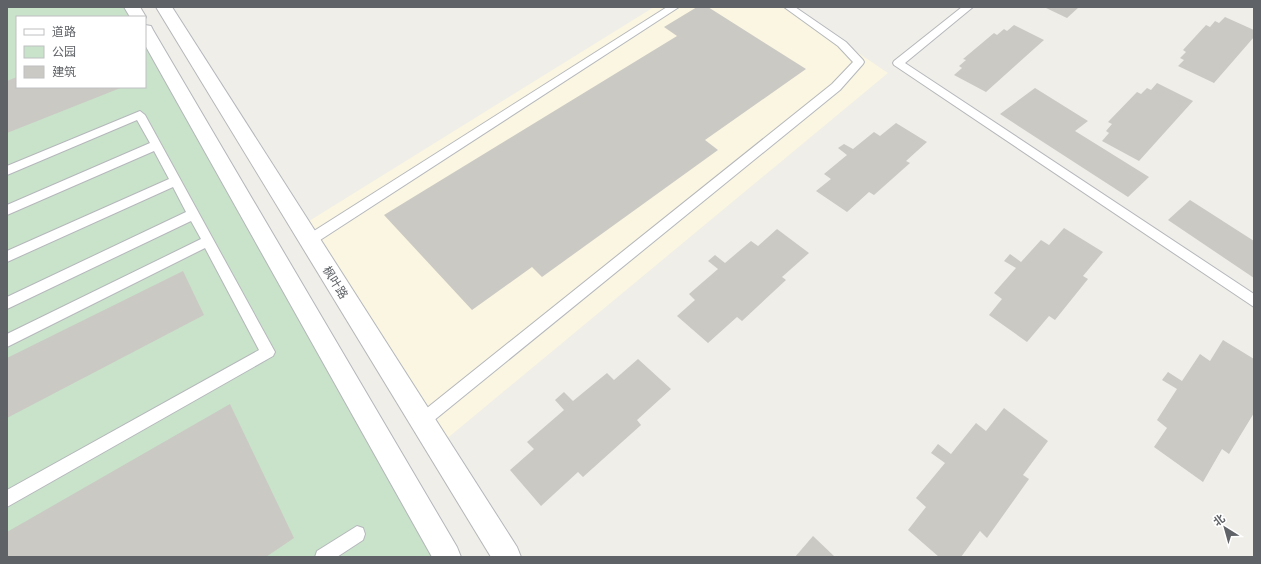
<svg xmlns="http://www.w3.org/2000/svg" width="1261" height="564" font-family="'Exo 2','Noto Sans SC',sans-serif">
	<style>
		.commercial { fill: #faf6e2 }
		.green { fill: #c8e3ca }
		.building { fill: #cbc9c4 }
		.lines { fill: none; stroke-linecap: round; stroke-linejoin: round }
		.lane-casing { stroke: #b5b7bb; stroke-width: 2 }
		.secondary-casing { stroke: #b4b6ba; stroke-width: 2 }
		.lane { fill: #fff; fill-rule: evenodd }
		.secondary { fill: #fff; fill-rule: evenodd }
		.labels { text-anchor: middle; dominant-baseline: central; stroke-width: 3; stroke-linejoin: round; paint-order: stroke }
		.street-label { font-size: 12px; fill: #5f6266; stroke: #fff }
	</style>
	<rect width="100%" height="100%" fill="#efeee8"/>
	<polygon class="commercial" points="654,7 790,7 888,73 438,446 301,226"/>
	<polygon class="green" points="7,7 132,7 138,17 17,17 17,87 145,87 145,30 447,557 7,557"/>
	<g class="building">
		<polygon points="697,7 708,7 806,69 705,140 718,150 542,277 532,267 472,310 384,215 677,36 664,27"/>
		<polygon points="1044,7 1079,7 1067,18"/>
		<polygon points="1225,17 1254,30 1254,37 1214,83 1178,66 1184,60 1180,58 1186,52 1183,50 1206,25 1210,27 1215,21 1219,23"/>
		<polygon points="1014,25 1044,40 986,92 954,75 962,68 959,66 966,60 963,59 994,33 997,35 1004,29 1007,31"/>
		<polygon points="17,77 17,87 123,87 7,133 7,81"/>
		<polygon points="1157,83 1193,101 1139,161 1102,141 1109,133 1106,131 1112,124 1108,122 1137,92 1141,94 1147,88 1151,90"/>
		<polygon points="1035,88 1088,121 1075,131 1149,177 1128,197 1000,114"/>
		<polygon points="896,123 927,142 906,161 910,163 874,195 869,192 847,212 816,191 831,179 824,174 847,155 838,148 844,144 853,149 874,132 880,136"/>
		<polygon points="1190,200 1254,241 1254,278 1168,220"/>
		<polygon points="1064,228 1103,252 1083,276 1088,279 1055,320 1049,316 1027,342 989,315 1002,299 994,293 1016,268 1004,261 1010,254 1021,262 1041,240 1049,245"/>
		<polygon points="777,229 809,253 782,277 786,280 742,321 737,317 708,343 677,316 695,300 689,294 718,269 708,261 715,255 725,263 751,241 758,246"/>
		<polygon points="183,271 204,315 7,418 7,358"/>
		<polygon points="1223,340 1254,359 1254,413 1229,454 1222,449 1203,482 1154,447 1167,428 1157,420 1177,389 1162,380 1168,372 1182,381 1200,354 1210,361"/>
		<polygon points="638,359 671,389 637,420 641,425 583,477 578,472 541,506 510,470 534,449 527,442 564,410 555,400 564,392 573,401 607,373 614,380"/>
		<polygon points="230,404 294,538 266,557 7,557 7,532"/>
		<polygon points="1004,408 1048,441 1023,475 1029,479 987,538 980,531 961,557 939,557 908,530 926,507 916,498 945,463 931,453 938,444 951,454 976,423 986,431"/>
		<polygon points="813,536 835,557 795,557"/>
	</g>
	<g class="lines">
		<defs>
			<g id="lane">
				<polygon points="667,7 679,7 314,244 310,245 306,244 304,240 306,236"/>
				<polygon points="784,7 795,7 846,42 863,60 864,62 863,64 840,90 427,426 422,428 417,426 415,421 417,416 832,84 853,62 838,46"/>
				<polygon points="962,7 973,7 905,63 1254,294 1254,307 894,65 893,63 894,61"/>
				<polygon points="140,111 145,115 275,352 273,356 7,507 7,490 259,350 205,248 7,347 7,334 201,239 191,221 7,309 7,297 186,212 173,187 7,262 7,251 169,179 154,151 7,215 7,205 150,143 137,120 7,175 7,166"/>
				<polygon points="357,526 363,528 365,534 363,540 337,557 315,557 317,551"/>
			</g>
			<g id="secondary">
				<polygon points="124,7 140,7 146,17 145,19 145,17 130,17"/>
				<polygon points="156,7 172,7 517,547 521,557 491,557"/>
				<polygon points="145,25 151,26 153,30 457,547 461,557 432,557 145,45"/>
			</g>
		</defs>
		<use href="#lane" class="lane-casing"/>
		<use href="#secondary" class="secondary-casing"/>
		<use href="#lane" class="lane"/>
		<use href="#secondary" class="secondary"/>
	</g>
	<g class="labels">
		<g class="street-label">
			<text transform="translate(336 282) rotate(58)">枫叶路</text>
		</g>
	</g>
	<rect width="1261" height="564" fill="none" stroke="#5f6266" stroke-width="16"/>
	<rect x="16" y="16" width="130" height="72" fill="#ffffff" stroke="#bfc0c2"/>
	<rect x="24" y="29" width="20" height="6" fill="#ffffff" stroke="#bfc0c2"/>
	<text x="52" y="36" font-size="12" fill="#5f6266">道路</text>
	<rect x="24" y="46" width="20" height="12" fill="#c8e3ca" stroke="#bfc0c2"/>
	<text x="52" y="56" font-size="12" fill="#5f6266">公园</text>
	<rect x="24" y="66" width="20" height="12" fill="#cbc9c4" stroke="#bfc0c2"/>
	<text x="52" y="76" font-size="12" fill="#5f6266">建筑</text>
	<g transform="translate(1225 528) rotate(323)" stroke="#ffffff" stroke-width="3" paint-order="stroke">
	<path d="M0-3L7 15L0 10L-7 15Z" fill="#5f6266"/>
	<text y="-6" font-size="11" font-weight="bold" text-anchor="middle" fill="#5f6266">北</text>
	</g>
</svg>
